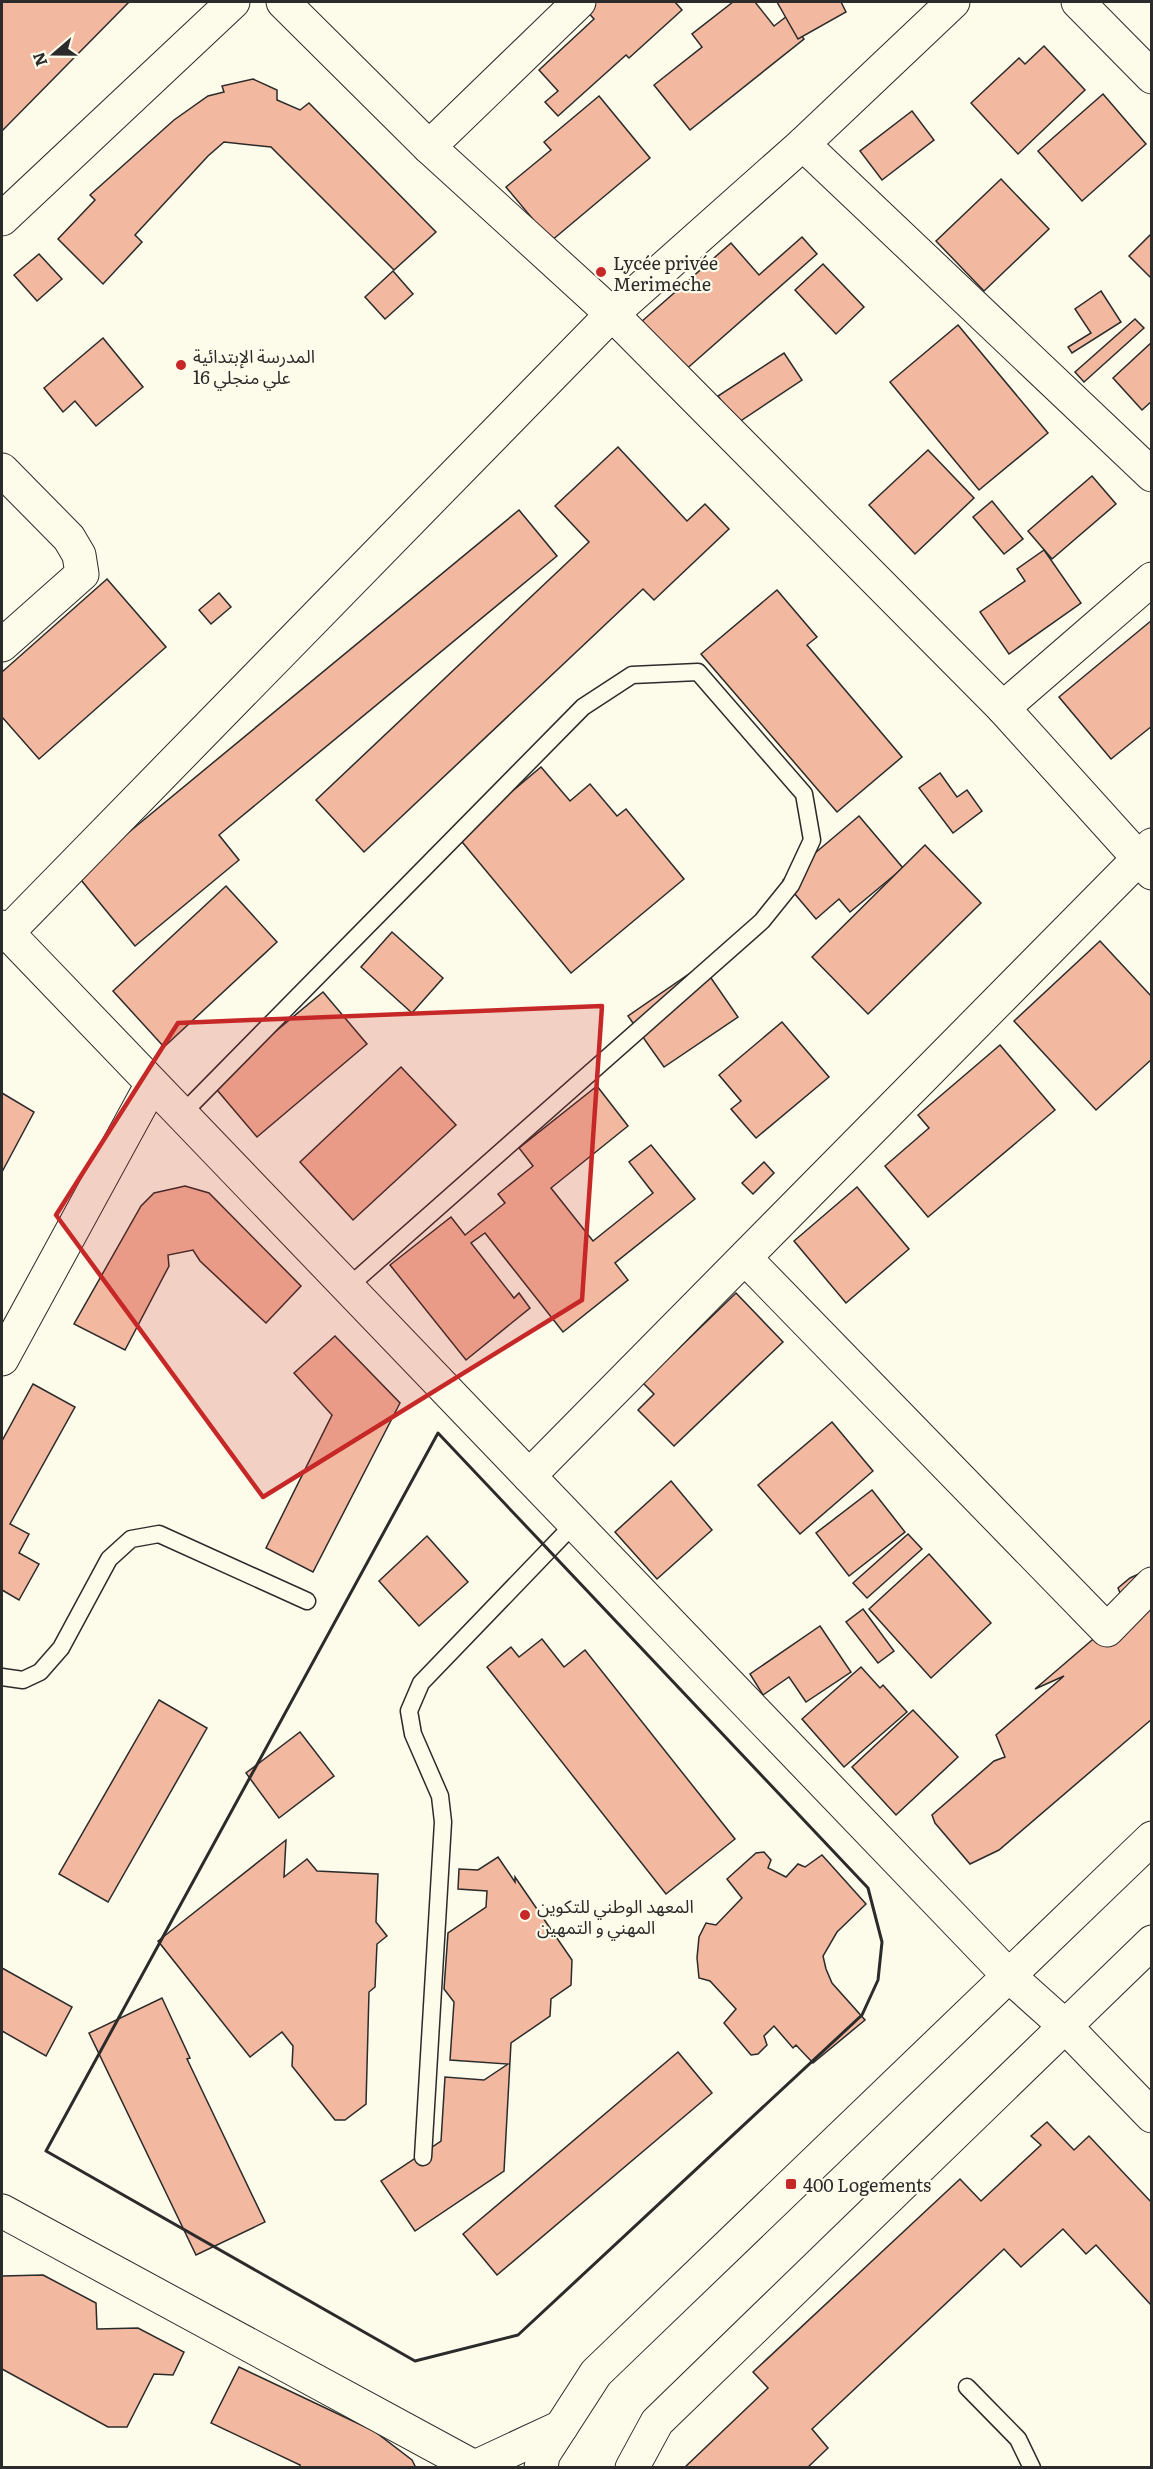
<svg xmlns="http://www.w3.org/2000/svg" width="1153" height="2469" font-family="Literata,'Noto Sans Arabic',serif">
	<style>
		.building { fill: #f2b8a0; stroke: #2b2b2b; stroke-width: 1.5 }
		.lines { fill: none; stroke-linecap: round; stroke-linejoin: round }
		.lane-casing { stroke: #2b2b2b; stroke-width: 19 }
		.street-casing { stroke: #2b2b2b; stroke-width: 35 }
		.secondary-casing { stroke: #2b2b2b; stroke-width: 35 }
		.lane { stroke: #fdfbea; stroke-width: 16 }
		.street { stroke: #fdfbea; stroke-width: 33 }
		.secondary { stroke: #fdfbea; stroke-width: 33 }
		.wall { stroke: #2b2b2b; stroke-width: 3 }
		.marked { fill: #c62828; fill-opacity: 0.2; stroke: #c62828; stroke-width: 4.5; stroke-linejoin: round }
		.poi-dot { fill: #c62828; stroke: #fdfbea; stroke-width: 2 }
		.labels { text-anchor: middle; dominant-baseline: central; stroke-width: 4.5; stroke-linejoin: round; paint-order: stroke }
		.poi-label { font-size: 18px; fill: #2b2b2b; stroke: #fdfbea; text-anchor: start }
	</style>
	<rect width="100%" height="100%" fill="#fdfbea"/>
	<g class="building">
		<polygon points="2,2 129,2 2,131"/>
		<polygon points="591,2 675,2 682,10 629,58 626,55 558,116 545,102 558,91 539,70 594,19 584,8"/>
		<polygon points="733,2 755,2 774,26 787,16 804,39 690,130 654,85 702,47 692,34"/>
		<polygon points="777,2 841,2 846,12 798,39"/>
		<polygon points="1044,46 1085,90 1018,154 971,103 1019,58 1025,64"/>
		<polygon points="253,79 277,90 277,100 300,110 309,103 436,232 394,270 271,147 224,142 208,156 135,235 142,242 103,284 58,239 95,200 90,195 174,120 208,96 224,92 222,86"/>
		<polygon points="1103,94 1146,144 1082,201 1038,151"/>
		<polygon points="599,96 650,158 551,241 506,187 551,150 544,142"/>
		<polygon points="912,111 934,140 882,180 860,151"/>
		<polygon points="1001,179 1049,229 984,291 936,241"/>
		<polygon points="1152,233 1152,279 1129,256"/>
		<polygon points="802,237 817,254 683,372 641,322 731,243 759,275"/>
		<polygon points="39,254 62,279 37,301 14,275"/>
		<polygon points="823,264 864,307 836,334 795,290"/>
		<polygon points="393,271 413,294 385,319 365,297"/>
		<polygon points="1101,291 1121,322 1072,353 1068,347 1091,333 1075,309"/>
		<polygon points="1135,319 1144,328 1084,382 1075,372"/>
		<polygon points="958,325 1048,433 979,490 890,382"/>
		<polygon points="103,338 143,387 96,426 75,401 63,412 44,388"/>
		<polygon points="1152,342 1152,401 1142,410 1113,378"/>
		<polygon points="784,353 802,380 736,424 718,396"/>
		<polygon points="618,447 687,521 705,504 729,529 654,600 643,589 364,852 316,800 589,542 555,506"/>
		<polygon points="928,450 974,498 915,554 869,505"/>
		<polygon points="1092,476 1116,504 1052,559 1028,531"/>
		<polygon points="992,501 1023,539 1004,554 973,517"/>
		<polygon points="519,510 557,556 219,835 239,860 135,946 77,875"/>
		<polygon points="1044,550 1081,603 1009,654 980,612 1025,581 1017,569"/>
		<polygon points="107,579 166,647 39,759 2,717 2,672"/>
		<polygon points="777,590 817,637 807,645 902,757 837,812 701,654"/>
		<polygon points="219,593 231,607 211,624 199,610"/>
		<polygon points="1152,620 1152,726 1111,759 1059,697"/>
		<polygon points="541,767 570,801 590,784 617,816 626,809 684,879 571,973 458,837"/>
		<polygon points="940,773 957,797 967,790 982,811 953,833 919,788"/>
		<polygon points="859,816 903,868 850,912 839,899 816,919 783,880"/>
		<polygon points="925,845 981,903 868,1014 812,957"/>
		<polygon points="226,886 277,942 164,1047 113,991"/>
		<polygon points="392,932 443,978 412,1013 361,967"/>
		<polygon points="1100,941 1152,997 1152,1059 1096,1110 1014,1021"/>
		<polygon points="702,965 738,1017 664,1067 628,1016"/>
		<polygon points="323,992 367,1044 257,1137 212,1084"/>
		<polygon points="782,1022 829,1077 756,1138 731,1109 741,1101 719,1075"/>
		<polygon points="1000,1045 1055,1110 928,1217 885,1166 929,1128 918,1115"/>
		<polygon points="401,1067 456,1125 353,1220 300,1162"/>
		<polygon points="597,1086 628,1126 551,1188 593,1241 653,1193 629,1162 651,1145 695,1199 615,1263 628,1280 563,1332 485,1233 471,1243 514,1298 519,1293 530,1308 466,1360 390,1265 451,1217 465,1235 505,1203 498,1194 533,1166 519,1148"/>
		<polygon points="2,1093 34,1112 2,1172"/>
		<polygon points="764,1162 774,1173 753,1194 742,1183"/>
		<polygon points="185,1186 209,1193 301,1286 266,1323 200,1261 193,1250 168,1255 169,1266 125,1350 74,1324 141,1206 154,1193"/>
		<polygon points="857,1187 909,1249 846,1303 794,1241"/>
		<polygon points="736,1293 783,1342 674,1446 638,1410 654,1394 643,1383"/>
		<polygon points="335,1336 400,1403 313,1572 266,1548 332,1415 294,1373"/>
		<polygon points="33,1384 75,1407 10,1524 29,1534 19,1553 39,1564 19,1600 2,1590 2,1441"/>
		<polygon points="832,1422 873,1471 800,1534 758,1485"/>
		<polygon points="671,1481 712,1530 657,1579 615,1532"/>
		<polygon points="872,1490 905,1532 849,1576 816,1533"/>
		<polygon points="908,1534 922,1549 867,1598 853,1583"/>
		<polygon points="427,1536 468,1582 419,1626 379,1581"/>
		<polygon points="929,1554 991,1623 931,1678 869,1609"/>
		<polygon points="1152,1568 1152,1719 999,1850 970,1864 935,1823 932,1815 994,1761 1005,1757 996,1735 1064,1676 1035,1689 1127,1610 1118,1588 1130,1578"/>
		<polygon points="863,1609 894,1651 878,1663 846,1622"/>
		<polygon points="820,1626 851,1672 806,1702 789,1677 763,1695 750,1674"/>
		<polygon points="542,1639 564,1667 585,1650 735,1839 666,1894 487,1667 511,1647 519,1657"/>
		<polygon points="861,1667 880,1688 883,1685 907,1712 844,1767 802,1719"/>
		<polygon points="159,1700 207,1728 108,1902 59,1874"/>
		<polygon points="913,1710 958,1757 896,1815 852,1767"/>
		<polygon points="300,1732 334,1776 279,1818 246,1773"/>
		<polygon points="286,1840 284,1877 307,1859 317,1871 378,1874 376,1922 387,1936 377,1944 375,1987 369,1992 366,2104 345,2120 335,2120 292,2066 293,2046 282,2032 250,2057 158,1941"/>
		<polygon points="764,1852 771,1860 768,1868 786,1877 798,1864 805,1867 822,1855 866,1904 837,1932 823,1956 826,1969 832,1983 865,2020 813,2063 796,2045 793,2048 774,2026 764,2036 767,2045 758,2054 751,2055 724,2023 736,2009 710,1981 699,1978 697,1958 699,1937 706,1923 716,1925 742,1898 727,1879 756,1853"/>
		<polygon points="498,1857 515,1882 515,1877 572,1960 571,1985 551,1999 550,2016 511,2043 504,2171 415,2231 381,2181 441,2141 445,2077 484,2080 508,2064 450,2060 454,2002 444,1989 448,1933 486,1907 487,1891 458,1889 459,1869 478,1870"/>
		<polygon points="2,1968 72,2007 46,2056 2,2031"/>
		<polygon points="162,1998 190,2058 187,2059 265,2222 196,2255 89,2033"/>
		<polygon points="678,2052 712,2093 497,2275 463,2234"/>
		<polygon points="1047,2122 1074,2150 1089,2136 1152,2203 1152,2306 1096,2245 1086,2254 1063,2229 1021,2267 1004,2249 812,2429 828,2448 807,2468 684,2468 768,2388 753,2372 960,2179 981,2201 1041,2145 1031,2136"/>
		<polygon points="43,2275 96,2303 97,2329 138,2328 184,2352 173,2375 154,2374 127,2427 108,2427 2,2369 2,2276"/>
		<polygon points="239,2367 374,2431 412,2460 416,2468 300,2468 300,2465 211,2423"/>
	</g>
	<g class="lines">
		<defs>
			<g id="lane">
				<polyline points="181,1115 583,707 632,675 698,672 804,794 812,840 791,885 762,921 348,1287"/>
				<polyline points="2,1677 23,1680 40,1672 61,1648 109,1559 131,1539 159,1534 307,1601"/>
				<polyline points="423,2157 443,1822 440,1796 413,1734 409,1711 421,1683 574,1524"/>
				<polyline points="967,2387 1018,2439 1032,2468"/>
			</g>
			<g id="street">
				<polyline points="283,2 429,147 612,314 1003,708 1152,873"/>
				<polyline points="1078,2 1152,77"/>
				<polyline points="803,144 1152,475"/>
				<polyline points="429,147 579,2"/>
				<polyline points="2,219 233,2"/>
				<polyline points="2,470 69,538 79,555 82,574 2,645"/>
				<polyline points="1003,708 1152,579"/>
				<polyline points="7,933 612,314 803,144 953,2"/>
				<polyline points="745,1258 1107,1630 1152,1584"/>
				<polyline points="529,1476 1152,845"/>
				<polyline points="2,2211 476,2468"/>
				<polyline points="475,2467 561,2427"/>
			</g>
			<g id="secondary">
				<polyline points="2,927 1008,1975 1065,2026 1152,2116"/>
				<polyline points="2,1359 152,1084"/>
				<polyline points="541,2468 543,2455 596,2373 1152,1838"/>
				<polyline points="632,2468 657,2422 1152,1942"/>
			</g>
		</defs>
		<use href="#lane" class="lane-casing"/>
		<use href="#street" class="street-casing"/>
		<use href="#secondary" class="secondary-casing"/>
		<use href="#lane" class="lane"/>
		<use href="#street" class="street"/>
		<use href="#secondary" class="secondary"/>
		<polygon class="wall" points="438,1433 868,1888 882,1942 878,1980 862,2015 518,2335 415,2361 46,2151"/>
	</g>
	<path class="marked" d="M602,1006L582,1300L263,1497L56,1215L178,1023Z"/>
	<g class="poi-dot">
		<circle cx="601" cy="272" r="6"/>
		<circle cx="181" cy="365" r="6"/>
		<circle cx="525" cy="1915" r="6"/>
		<rect x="785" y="2178" width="12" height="12" rx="3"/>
	</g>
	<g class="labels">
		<g class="poi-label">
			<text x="613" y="262">Lycée privée<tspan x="613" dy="21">Merimeche</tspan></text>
			<text x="193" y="355">المدرسة الإبتدائية<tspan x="193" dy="21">علي منجلي 16</tspan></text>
			<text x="537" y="1905">المعهد الوطني للتكوين<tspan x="537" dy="21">المهني و التمهين</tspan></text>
			<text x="803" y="2184">400 Logements</text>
		</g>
	</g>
	<rect width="1153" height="2469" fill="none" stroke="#2b2b2b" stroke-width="6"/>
	<g transform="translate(54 54) rotate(250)" stroke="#fdfbea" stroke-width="4.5" paint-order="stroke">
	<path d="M0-4.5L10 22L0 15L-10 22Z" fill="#2b2b2b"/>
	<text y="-9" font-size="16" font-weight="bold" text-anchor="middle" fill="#2b2b2b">N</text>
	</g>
</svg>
